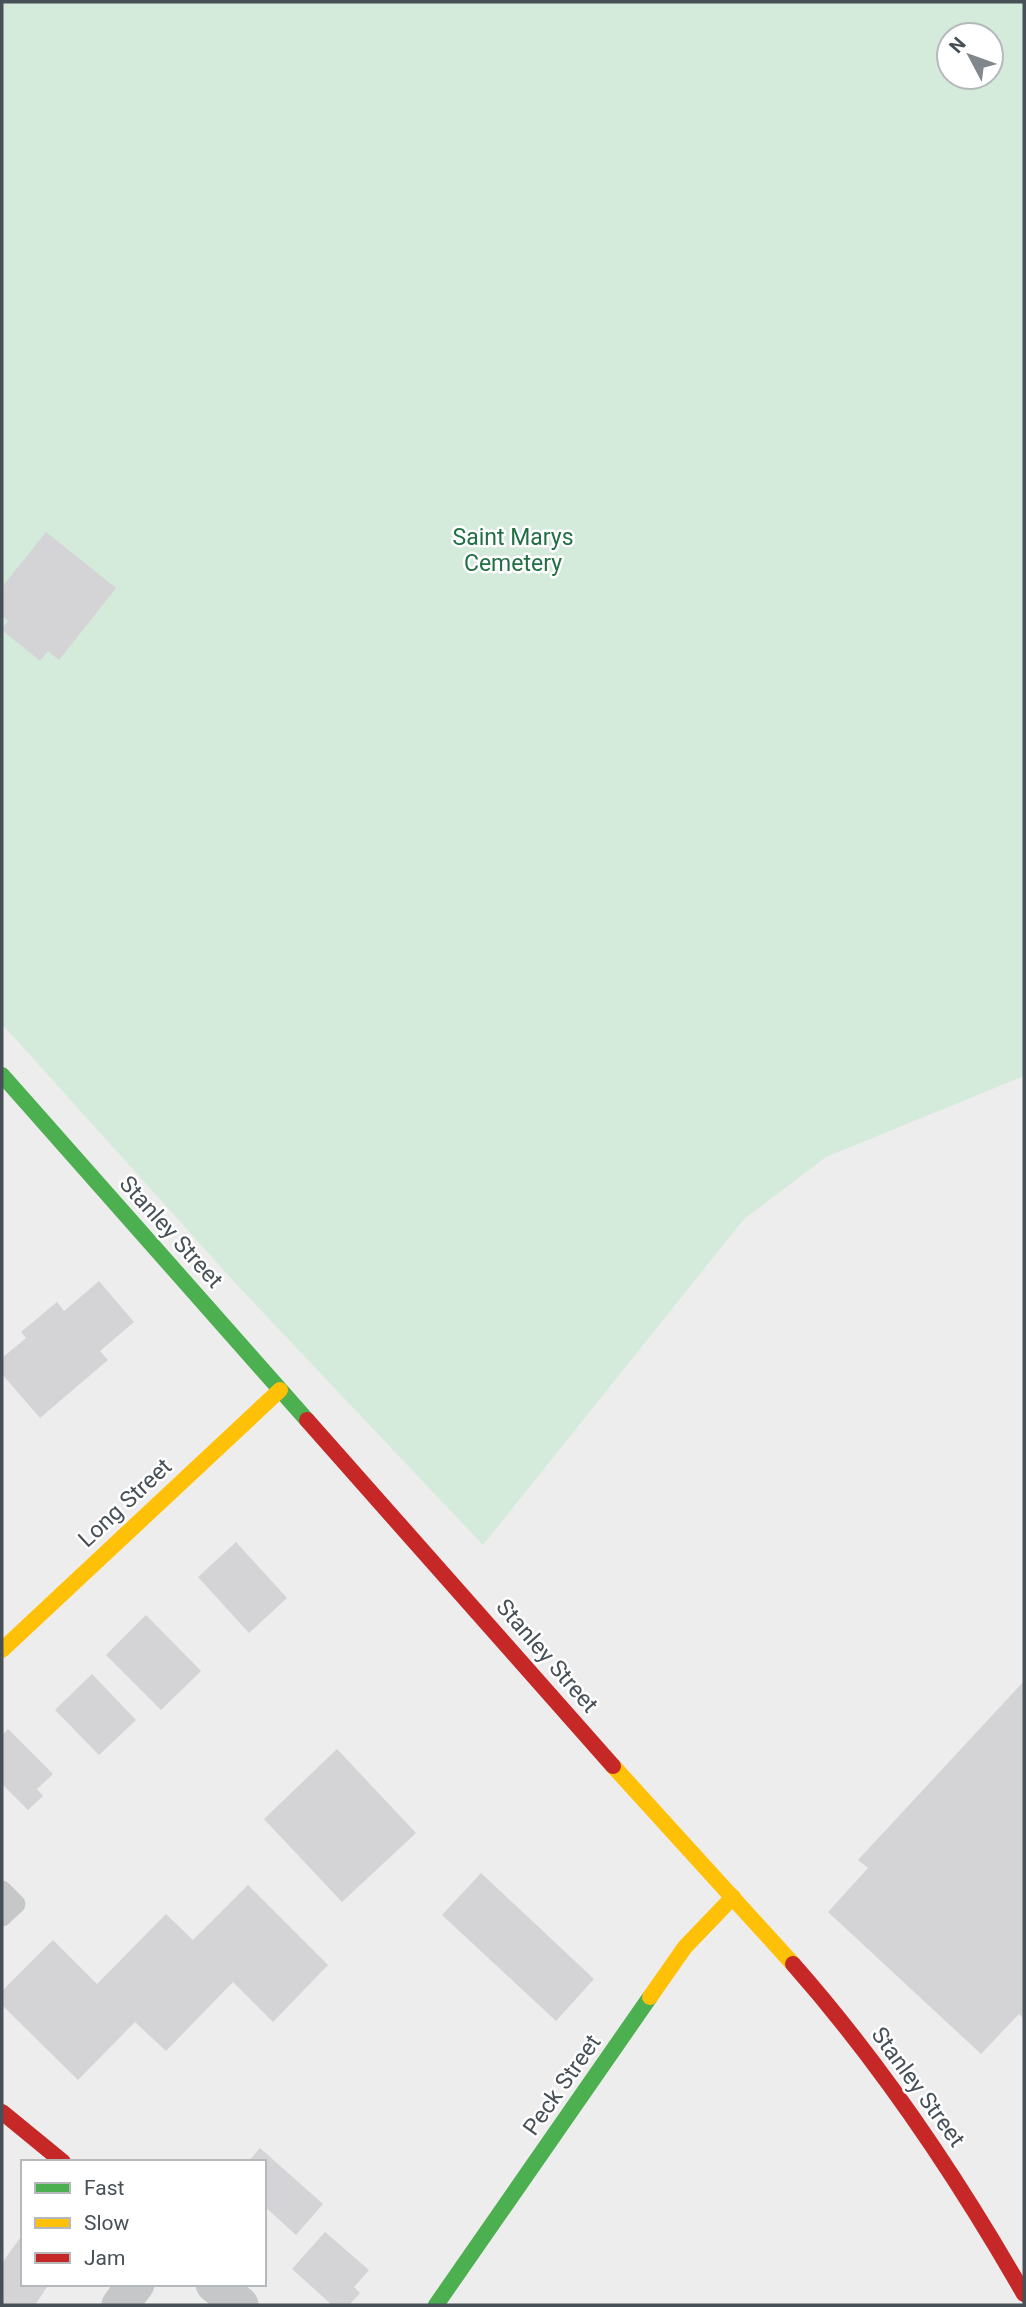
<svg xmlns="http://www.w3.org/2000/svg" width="1026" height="2307" font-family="Roboto,sans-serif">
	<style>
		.green { fill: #d4eadb; fill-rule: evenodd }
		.building { fill: #d4d4d6 }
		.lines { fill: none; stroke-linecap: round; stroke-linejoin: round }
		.lane { stroke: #c5c7c8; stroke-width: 19 }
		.street { stroke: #c5c7c8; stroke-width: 37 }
		.fast { stroke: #4caf50; stroke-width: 16 }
		.slow { stroke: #ffc107; stroke-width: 16 }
		.jam { stroke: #c62828; stroke-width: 16 }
		.labels { text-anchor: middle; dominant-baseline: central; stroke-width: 5; stroke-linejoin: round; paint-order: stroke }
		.park-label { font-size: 23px; fill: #216f44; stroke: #fff }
		.street-label { font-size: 23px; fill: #475057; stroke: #fff }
	</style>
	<rect width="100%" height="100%" fill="#eeeded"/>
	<path class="green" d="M2,2H1024V1076L826,1157L744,1219L483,1545L238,1286L2,1024ZM949,35H991V77H949Z"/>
	<g class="building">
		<polygon points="46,532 116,588 59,660 48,651 40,661 2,630 8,621 2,615 2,587"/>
		<polygon points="99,1281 134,1322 100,1351 108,1360 40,1418 2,1374 2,1358 26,1338 21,1332 57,1302 64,1311"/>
		<polygon points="236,1542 287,1598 249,1633 198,1577"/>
		<polygon points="146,1615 201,1671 161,1710 106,1655"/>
		<polygon points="92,1674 136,1720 99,1755 55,1710"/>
		<polygon points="1024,1681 1024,2019 1019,2014 981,2054 828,1912 868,1868 858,1860"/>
		<polygon points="8,1729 53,1774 37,1789 43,1796 28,1810 2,1784 2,1735"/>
		<polygon points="337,1749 416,1833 342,1902 264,1819"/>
		<polygon points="481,1873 594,1979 556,2021 442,1915"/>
		<polygon points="248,1885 328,1965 273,2022 233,1982 166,2051 135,2022 78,2080 2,2005 2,1991 53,1940 97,1984 166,1914 193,1940"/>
		<polygon points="260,2148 323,2204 296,2235 264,2206 264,2162 248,2162"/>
		<polygon points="325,2232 369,2270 354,2287 360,2293 349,2305 332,2305 292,2269"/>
		<polygon points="20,2238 23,2241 23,2284 49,2284 35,2305 2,2305 2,2263"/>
	</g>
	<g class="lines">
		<polyline class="lane" points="2,1890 16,1904 2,1917"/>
		<g class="street">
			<polyline points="214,2284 240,2305"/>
			<polyline points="120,2305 136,2284"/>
		</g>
		<g class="fast">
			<polyline points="2,1075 307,1420"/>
			<polyline points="436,2305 650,1997"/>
		</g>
		<g class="slow">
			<polyline points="2,1650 280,1390"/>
			<polyline points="613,1766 793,1964"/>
			<polyline points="650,1997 685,1947 733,1897"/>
		</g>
		<g class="jam">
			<polyline points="307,1420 613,1766"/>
			<path d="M793,1964C883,2066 957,2177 1024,2294"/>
			<polyline points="2,2112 63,2162"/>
		</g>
	</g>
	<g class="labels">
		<g class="park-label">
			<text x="513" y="537">Saint Marys<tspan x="513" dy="26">Cemetery</tspan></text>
		</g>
		<g class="street-label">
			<text transform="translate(171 1232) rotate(48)">Stanley Street</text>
			<text transform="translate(125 1503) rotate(-43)">Long Street</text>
			<text transform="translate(547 1656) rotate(49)">Stanley Street</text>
			<text transform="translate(562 2085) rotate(-55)">Peck Street</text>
			<text transform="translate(918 2087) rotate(54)">Stanley Street</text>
		</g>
	</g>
	<rect width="1026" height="2307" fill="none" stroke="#475057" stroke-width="7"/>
	<rect x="21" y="2160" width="245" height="126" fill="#ffffff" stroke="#b5b9bc" stroke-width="2"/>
	<rect x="35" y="2183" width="35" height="10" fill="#4caf50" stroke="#b5b9bc" stroke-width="2"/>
	<text x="84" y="2195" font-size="21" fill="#475057">Fast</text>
	<rect x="35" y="2218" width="35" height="10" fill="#ffc107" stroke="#b5b9bc" stroke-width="2"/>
	<text x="84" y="2230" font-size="21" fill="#475057">Slow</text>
	<rect x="35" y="2253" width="35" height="10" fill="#c62828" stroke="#b5b9bc" stroke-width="2"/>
	<text x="84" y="2265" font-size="21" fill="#475057">Jam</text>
	<g transform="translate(970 56) rotate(311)"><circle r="33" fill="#ffffff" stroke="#b5b9bc" stroke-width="2"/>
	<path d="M0-5L12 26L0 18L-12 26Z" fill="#81878c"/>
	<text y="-10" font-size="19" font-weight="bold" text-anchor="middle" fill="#475057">N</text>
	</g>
</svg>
